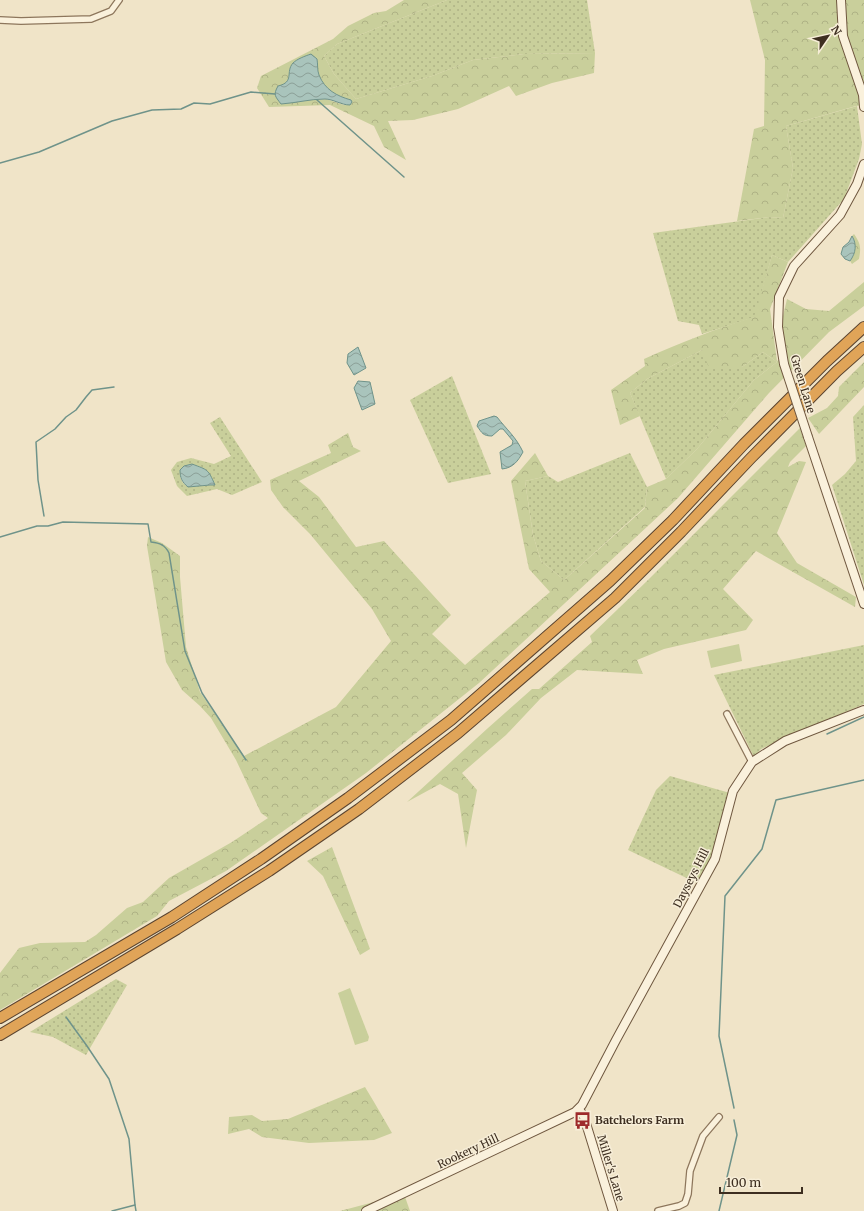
<svg xmlns="http://www.w3.org/2000/svg" width="864" height="1211" font-family="Merriweather,serif">
	<style>
		.grass { fill: url(#grass-dots); fill-rule: evenodd }
		.forest { fill: url(#forest-crowns); fill-rule: evenodd }
		.pitch { fill: #c9cf9b }
		.water { fill: url(#water-waves); stroke: #6f938a }
		.lines { fill: none; stroke-linecap: round; stroke-linejoin: round }
		.stream { stroke: #6f938a; stroke-width: 1.5 }
		.street-casing { stroke: #8d765c; stroke-width: 8 }
		.secondary-casing { stroke: #6f573f; stroke-width: 10 }
		.highway-casing { stroke: #5b4430; stroke-width: 12 }
		.street { stroke: #faf1dc; stroke-width: 5.5 }
		.secondary { stroke: #faf1dc; stroke-width: 8 }
		.highway { stroke: #e0a458; stroke-width: 10 }
		.secondary-bridge-casing { stroke: #6f573f; stroke-width: 10; stroke-linecap: butt }
		.secondary-bridge { stroke: #faf1dc; stroke-width: 8 }
		.labels { text-anchor: middle; dominant-baseline: central; stroke-width: 3; stroke-linejoin: round; paint-order: stroke }
		.street-label { font-size: 11px; fill: #3d2e20; stroke: #f7eed8 }
		.poi-label { font-size: 11px; font-weight: bold; fill: #3d2e20; stroke: #f7eed8; text-anchor: start }
	</style>
	<defs>
		<pattern id="grass-dots" width="8" height="8" patternUnits="userSpaceOnUse"><rect width="8" height="8" fill="#c9cf9b"/><path d="M2 2h.1M6 6h.1" fill="none" stroke="#aeb285" stroke-width="1.8" stroke-linecap="round"/></pattern>
		<pattern id="forest-crowns" width="20" height="18" patternUnits="userSpaceOnUse"><rect width="20" height="18" fill="#c9cf9b"/><path d="M2 6a3 3 0 1 1 6 0M12 15a3 3 0 1 1 6 0" fill="none" stroke="#aeb285"/></pattern>
		<pattern id="water-waves" width="16" height="10" patternUnits="userSpaceOnUse"><rect width="16" height="10" fill="#a9c4bc"/><path d="M0 5q4-4 8 0t8 0" fill="none" stroke="#8ba098"/></pattern>
	</defs>
	<rect width="100%" height="100%" fill="#f0e4c8"/>
	<g class="grass">
		<polygon points="447,0 587,0 595,53 524,54 473,60 432,76 356,99 334,74 324,56 337,44"/>
		<polygon points="857,106 862,144 859,159 844,199 788,262 772,255 755,317 702,334 699,325 678,321 653,233 769,217 783,218 793,168 786,126"/>
		<polygon points="702,350 742,367 763,352 777,362 754,380 697,449 666,479 630,393 647,379"/>
		<polygon points="452,376 491,474 448,483 410,400"/>
		<polygon points="864,405 864,585 832,485 845,474 856,461 853,417"/>
		<path d="M220,417L262,482L232,495L217,489L187,496L177,486L171,470L177,462L191,458L214,464L231,456L210,423ZM180,477L215,485H210L188,487L183,483Z"/>
		<polygon points="630,453 647,487 645,507 564,580 541,561 533,535 525,481 548,476 558,482"/>
		<polygon points="864,645 864,704 761,749 754,757 714,675"/>
		<polygon points="670,776 730,793 711,857 697,883 628,850 656,790"/>
		<polygon points="116,979 127,985 86,1055 53,1037 30,1032"/>
	</g>
	<g class="forest">
		<path d="M404,0H447L337,44L324,56L334,74L356,99L432,76L473,60L524,54L595,53L594,73L552,83L516,96L509,86L458,109L413,120L388,121L406,160L384,147L374,126L330,105L269,107L257,88L261,76L333,39L348,26L374,13L386,11ZM317,59C318,64 317,70 319,75C324,90 337,96 351,100L344,105L326,99L317,100H307L281,104L283,85C288,81 290,78 290,72Z"/>
		<polygon points="750,0 864,0 864,105 856,106 786,126 793,168 783,218 769,217 737,221 754,129 764,126 765,60"/>
		<path d="M854,234C861,244 861,248 859,259L852,264L850,261L854,255V239L852,236Z"/>
		<path d="M772,255L788,262L770,309L777,361L786,354L782,329L783,316L787,299L806,309L829,311L864,282V306L829,332L769,393L678,498L479,683L366,773L226,871L169,901L157,916L0,1010V973L19,948L40,943L85,942L96,935L127,908L143,902L169,878L232,842L268,818L261,813L236,760L211,718L200,706L182,690L166,662L147,546L148,537L162,543L180,556V577L186,647L200,692L244,756L336,707L391,641L372,609L310,534L283,507L271,490L270,480L331,453L328,445L348,433L353,447L361,451L299,481L319,497L356,547L384,541L451,615L432,634L465,665L550,592L529,569L511,481L535,453L548,476L525,481L533,535L541,561L564,580L645,508L647,487L666,479L697,449L754,380L777,362L763,352L742,367L709,368L702,350L647,379L630,393L640,416L620,425L611,390L645,366L644,359C682,342 715,329 754,317Z"/>
		<polygon points="864,362 864,387 819,434 808,418 827,408 838,396 839,387"/>
		<polygon points="800,428 806,446 790,462 788,467 799,461 806,462 777,533 797,563 856,597 855,607 756,551 723,589 753,620 746,630 664,649 637,660 643,674 577,670 541,698 506,735 462,773 477,790 466,848 458,794 440,784 407,802 488,728 532,689 539,689 592,642 590,636 647,581"/>
		<polygon points="332,847 370,949 360,955 323,876 307,861"/>
		<polygon points="365,1087 374,1102 392,1133 374,1140 309,1143 262,1137 249,1129 228,1134 229,1117 252,1115 262,1121 288,1119"/>
		<polygon points="404,1194 410,1211 340,1211"/>
	</g>
	<g class="pitch">
		<polygon points="739,644 742,661 711,668 707,651"/>
		<polygon points="350,988 369,1037 368,1041 355,1045 338,993"/>
	</g>
	<g class="water">
		<path d="M311,54L317,59C318,64 317,70 319,75C325,90 337,96 351,100L352,102L350,105C341,105 333,99 325,99C310,99 296,103 281,104C275,96 273,95 278,86C295,82 285,72 293,63C297,59 305,56 311,54Z"/>
		<path d="M852,236C857,244 856,253 850,261L845,259L841,254L843,247L849,242Z"/>
		<polygon points="358,347 366,368 354,375 347,363 348,354"/>
		<polygon points="358,381 370,382 373,395 375,404 362,410 354,388"/>
		<path d="M494,416L497,417C507,430 516,437 523,452C518,461 513,468 502,469L500,452L512,445L513,441L503,429H500L492,436C483,436 482,433 477,426L479,421Z"/>
		<path d="M192,464C208,470 208,469 215,485H210L188,487C182,482 180,478 180,470L184,466Z"/>
	</g>
	<g class="lines">
		<g class="stream">
			<polyline points="317,100 404,177"/>
			<polyline points="0,163 39,152 112,121 152,110 181,109 194,103 210,104 251,92 275,94"/>
			<polyline points="44,516 38,480 36,442 55,429 66,417 76,410 86,397 92,390 114,387"/>
			<path d="M0,537L37,526H48L63,522L148,524L151,542C160,543 165,545 169,553L185,651L202,693L246,760"/>
			<polyline points="827,734 864,717"/>
			<polyline points="66,1017 87,1046 109,1079 129,1139 135,1205"/>
			<polyline points="734,1108 719,1036 725,896 762,849 776,800 864,780"/>
			<polyline points="112,1211 135,1205 136,1211"/>
			<polyline points="719,1211 737,1135 734,1120"/>
		</g>
		<defs>
			<g id="street">
				<polyline points="0,20 21,21 91,19 111,11 119,0"/>
				<polyline points="727,714 752,762"/>
				<polyline points="658,1211 679,1206 685,1203 688,1194 690,1171 703,1136 719,1117"/>
			</g>
			<g id="secondary">
				<polyline points="841,0 843,36 863,95 864,107"/>
				<polyline points="784,364 778,327 779,297 794,266 840,215 857,184 864,164"/>
				<polyline points="808,437 864,604"/>
				<polyline points="579,1109 584,1117 613,1211"/>
				<polyline points="366,1211 575,1112 582,1105 616,1040 715,859 733,791 752,762 785,741 864,710"/>
			</g>
			<g id="highway">
				<polyline points="0,1018 172,917 261,859 348,798 451,720 610,581 673,520 744,444 827,361 864,327"/>
				<polyline points="0,1035 177,929 269,871 359,809 458,733 615,598 681,532 751,458 837,371 864,347"/>
			</g>
		</defs>
		<use href="#street" class="street-casing"/>
		<use href="#secondary" class="secondary-casing"/>
		<use href="#highway" class="highway-casing"/>
		<use href="#street" class="street"/>
		<use href="#secondary" class="secondary"/>
		<use href="#highway" class="highway"/>
		<defs>
			<polyline id="secondary-bridge" points="784,364 808,437"/>
		</defs>
		<use href="#secondary-bridge" class="secondary-bridge-casing"/>
		<use href="#secondary-bridge" class="secondary-bridge"/>
	</g>
	<defs>
		<symbol id="bus-bare" viewBox="-9 -9 18 18"><path d="M-5-6H5V4H4V6H2V4H-2V6H-4V4H-5ZM-3.5-4V0h7V-4ZM-3.5 1.2v1.5H-2V1.2ZM2 1.2v1.5H3.5V1.2Z" fill="#9e2a2b" stroke="#f7eed8" stroke-width="2.5" paint-order="stroke"/></symbol>
	</defs>
	<g fill-rule="evenodd">
		<use href="#bus-bare" x="570" y="1108" width="25" height="25"/>
	</g>
	<g class="labels">
		<g class="street-label">
			<text transform="translate(803 384) rotate(73)">Green Lane</text>
			<text transform="translate(691 878) rotate(-63)">Dayseys Hill</text>
			<text transform="translate(468 1151) rotate(-25)">Rookery Hill</text>
			<text transform="translate(611 1168) rotate(73)">Miller's Lane</text>
		</g>
		<g class="poi-label">
			<text x="595" y="1120">Batchelors Farm</text>
		</g>
	</g>
	<g transform="translate(828 36) rotate(56)" stroke="#f7eed8" stroke-width="3" paint-order="stroke">
	<path d="M0-3L7 15L0 10L-7 15Z" fill="#3d2e20"/>
	<text y="-6" font-size="11" font-weight="bold" text-anchor="middle" fill="#3d2e20">N</text>
	</g>
	<path d="M720 1187v6h82v-6" fill="none" stroke="#3d2e20" stroke-width="2"/>
	<text x="726" y="1187" font-size="12" fill="#3d2e20" stroke="#f7eed8" stroke-width="3" paint-order="stroke">100 m</text>
</svg>
